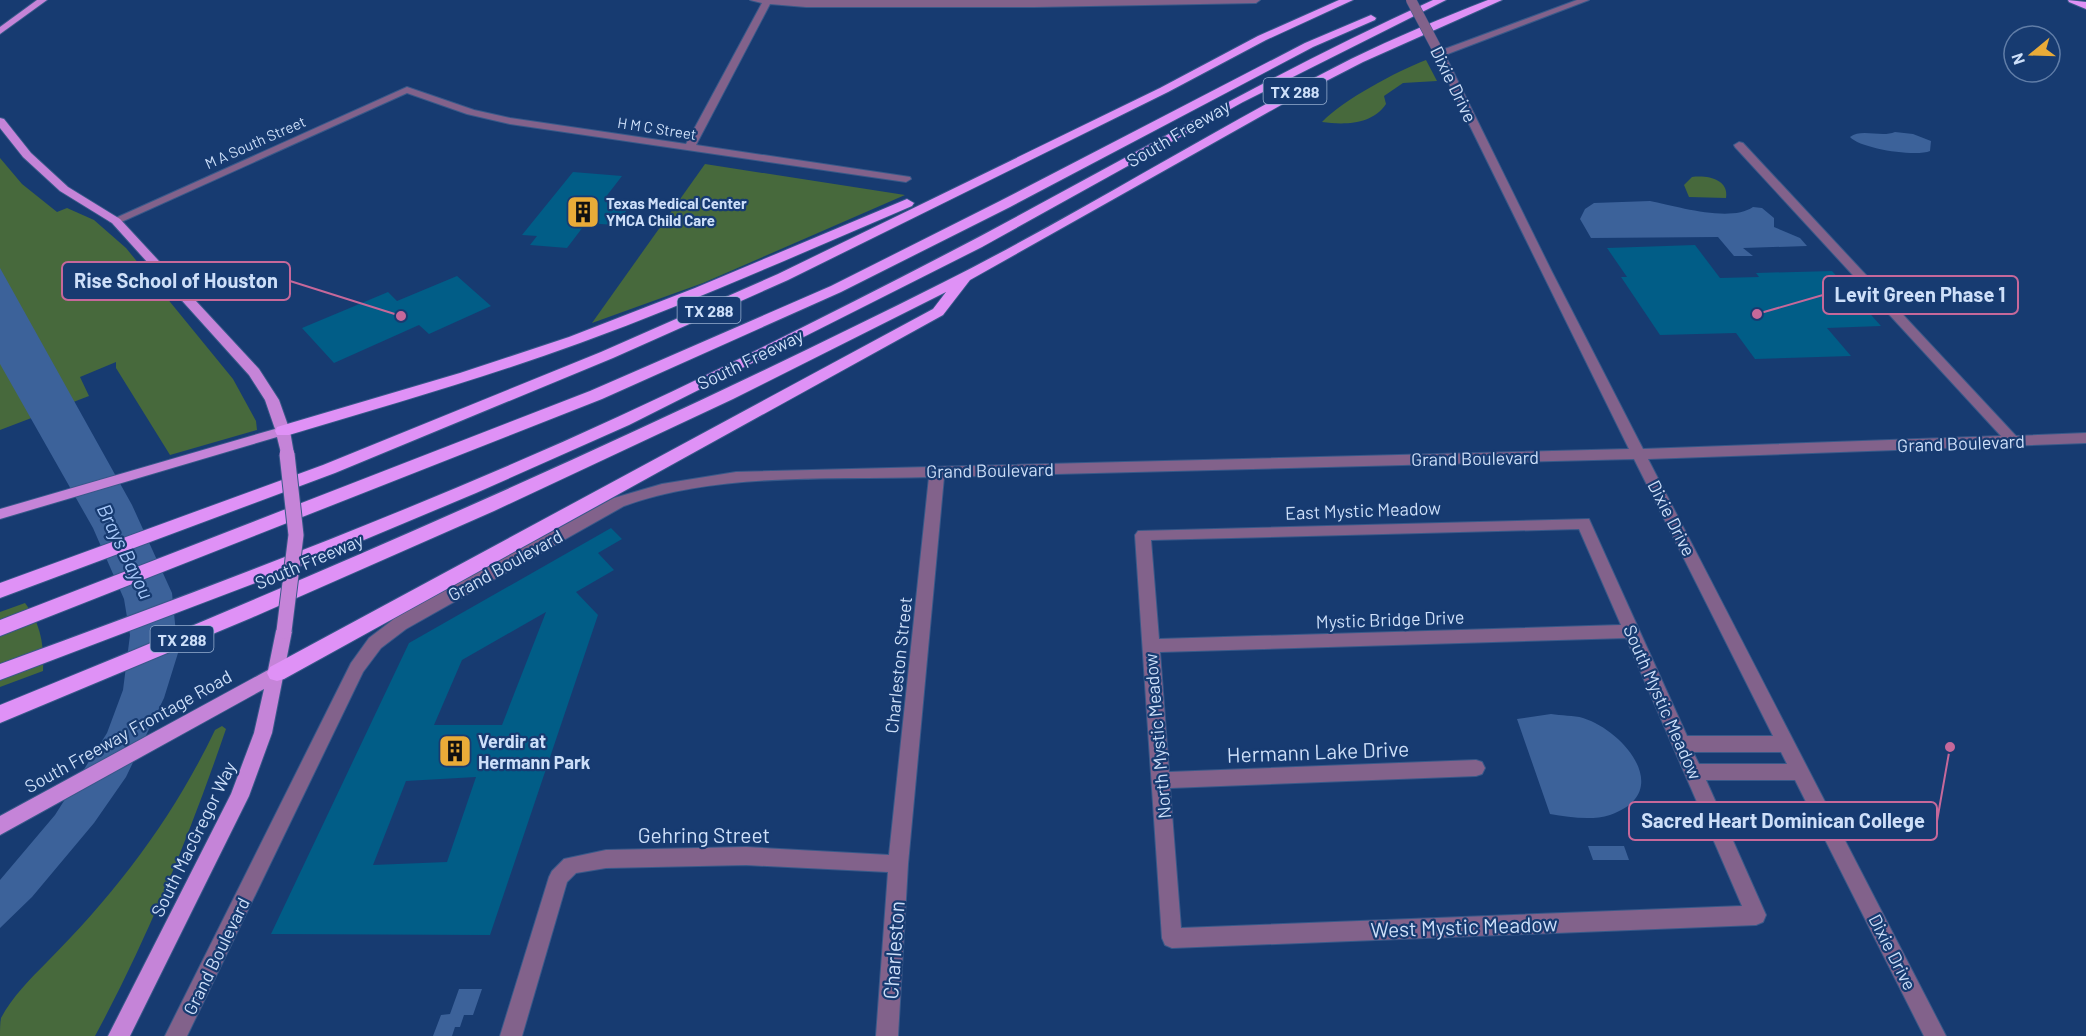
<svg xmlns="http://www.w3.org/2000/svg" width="2086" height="1036" font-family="Barlow,sans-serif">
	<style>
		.green { fill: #47693c }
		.water { fill: #3c629a }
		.building { fill: #015d87; fill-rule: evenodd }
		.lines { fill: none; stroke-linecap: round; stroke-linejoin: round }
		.minor-casing { stroke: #385989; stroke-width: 2 }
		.major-casing { stroke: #385989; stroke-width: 2 }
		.highway-casing { stroke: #385989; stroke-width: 2 }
		.minor { fill: #82628b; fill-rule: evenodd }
		.major { fill: #c584d8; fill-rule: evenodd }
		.highway { fill: #df91f6; fill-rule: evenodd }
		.minor-bridge-casing { stroke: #385989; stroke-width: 11; stroke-linecap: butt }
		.major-bridge-casing { stroke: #385989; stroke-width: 17; stroke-linecap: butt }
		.minor-bridge { stroke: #82628b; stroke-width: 10 }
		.major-bridge { stroke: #c584d8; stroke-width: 15 }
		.labels { text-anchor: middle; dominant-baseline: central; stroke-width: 4.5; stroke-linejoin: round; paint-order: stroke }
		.far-street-label { font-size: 15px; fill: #cddff9; stroke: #173b71 }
		.far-poi-label { font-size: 15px; font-weight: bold; fill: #cddff9; stroke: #173b71; text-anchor: start }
		.shield { fill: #173b71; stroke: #96aed0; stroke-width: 1.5 }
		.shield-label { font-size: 16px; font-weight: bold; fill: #cddff9 }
		.street-label { font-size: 18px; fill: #cddff9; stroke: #173b71 }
		.poi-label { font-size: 18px; font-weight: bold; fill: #cddff9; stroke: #173b71; text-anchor: start }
		.water-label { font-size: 20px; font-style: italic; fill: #a8c9fa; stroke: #173b71 }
		.near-street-label { font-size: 21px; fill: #cddff9; stroke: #173b71 }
		.leader { fill: none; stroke: #c6689a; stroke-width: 2 }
		.callout-dot { fill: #c6689a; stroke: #173b71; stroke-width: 2 }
		.callout { fill: #173b71; stroke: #c6689a; stroke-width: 2 }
		.callout-label { font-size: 20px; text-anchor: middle; font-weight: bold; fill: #cddff9 }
	</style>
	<rect width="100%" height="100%" fill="#173b71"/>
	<g class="green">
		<path d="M1426,60L1437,81L1403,83L1384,96L1386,104C1372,125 1344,125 1322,122C1343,100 1397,71 1426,60Z"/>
		<polygon points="0,158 22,184 57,212 67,208 94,220 126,248 233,379 256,421 257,430 170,455 116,368 116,362 80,377 89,396 0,430"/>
		<polygon points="705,164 905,195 703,283 592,323"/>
		<path d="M1692,177C1707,175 1729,179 1726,198L1689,197L1684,185Z"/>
		<path d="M25,603C41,624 44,645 43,671L0,687V612Z"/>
		<path d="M222,726L226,729C190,834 148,938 95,1036H0C0,1030 0,1023 1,1018C12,997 31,978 47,962C116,893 173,818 215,730Z"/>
	</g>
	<g class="water">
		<path d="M1895,132L1913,134L1931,141L1930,151C1916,157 1861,149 1850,137C1862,128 1881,138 1895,132Z"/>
		<path d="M1650,201C1676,206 1730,223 1753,207L1762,208L1774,218V227L1800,238L1807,246L1743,248L1753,256H1734L1718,237L1591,238L1580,219L1585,209L1594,203Z"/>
		<polygon points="0,268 132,505 172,593 178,653 164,698 126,777 94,823 32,897 0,928 0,880 55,815 107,733 123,690 130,635 124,599 93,528 0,364"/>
		<path d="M1551,714C1561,716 1574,715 1583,718C1625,731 1675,793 1610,815C1591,821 1569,817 1550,814L1517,719Z"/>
		<polygon points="1588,846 1624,846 1629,860 1593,860"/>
		<polygon points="459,989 482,989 473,1015 464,1015 460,1027 455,1027 452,1036 433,1036 441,1015 450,1014"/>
	</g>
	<g class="building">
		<polygon points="573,172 622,176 605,198 634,201 615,225 586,223 567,248 530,245 537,236 522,235"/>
		<polygon points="1695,245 1720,278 1759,277 1756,273 1832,271 1881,326 1827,328 1851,356 1755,359 1736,333 1660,335 1621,277 1627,277 1607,248"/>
		<polygon points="457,276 491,306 429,334 419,325 334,363 302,328 388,292 397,301"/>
		<path d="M611,528L622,539L598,553L614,570L576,592L598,615L490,935L271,934L409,643ZM546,612L502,725H434L462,660ZM476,777L447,862L373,865L406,781Z"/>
	</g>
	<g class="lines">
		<defs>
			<g id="minor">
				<polygon points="750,0 1260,0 1256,3 1035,7 806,7 770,4 696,145 910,177 911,179 906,182 510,124 467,114 407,93 119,223 115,224 109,221 407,87 474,110 510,118 686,144 762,3"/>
				<path d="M1577,0H1589L1445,55L1552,272L1643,449L2001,436L1735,147L1734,145L1739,142L1743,143L2016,436L2086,433V443L1648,459L1946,1036H1924L1795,780H1706L1766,915L1763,922L1756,925L1172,948L1165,945L1162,938L1135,535L1138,531L1589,519L1687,736H1773L1634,459L944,477L908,864L898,1036H876L888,872L746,865L606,868L576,873L567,882L522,1036H500L549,877L552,871L564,859L606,850L746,847L889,855L929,477C831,480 717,472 624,506L406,629L381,648L363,672L187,1036H165L351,663L369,638L394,619L614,498L662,484L736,472L1629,449L1432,49L1437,46L1442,50ZM1579,529L1621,625L1159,639L1151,540ZM1626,638L1742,906L1181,928L1170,788L1476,776L1482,774L1485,768L1482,762L1476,760L1169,772L1160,652ZM1693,752H1781L1787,764H1699Z"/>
			</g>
			<g id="major">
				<polygon points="37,0 47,0 0,34 0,27"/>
				<polygon points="0,118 4,119 31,153 68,187 120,219 259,369 279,400 290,431 294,454 292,457 282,457 277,437 0,519 0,509 275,429 265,400 249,375 112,223 60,191 23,157 0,128"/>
				<polygon points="284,625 290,626 292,631 272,733 249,796 130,1036 108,1036 231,794 254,733 264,689 0,835 0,816 268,670 276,631 278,626"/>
			</g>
			<g id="highway">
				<polygon points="1339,0 1353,0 1266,40 1168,92 788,280 613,358 335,473 0,598 0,583 323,465 601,352 778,274 1160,88 1258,36"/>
				<path d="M1433,0H1446L1243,102L982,247L629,425L476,493L321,558L0,680V664C246,574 492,481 727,365C831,313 936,261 1038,205C1169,134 1297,62 1433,0Z"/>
				<path d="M1488,0H1502L1363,62L1297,96L970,280L943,315L284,679L277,681L270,679L267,673L270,667L933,309L946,292L733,399L494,511L251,618L0,723V705C320,575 636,437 944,282C1083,212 1213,129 1351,59C1396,37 1442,18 1488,0Z"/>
				<polygon points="2068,0 2086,2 2086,9 2069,2"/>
				<polygon points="1371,15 1376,18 1375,20 1313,47 1010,207 841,292 602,399 0,636 0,620 590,391 831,286 1000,201 1305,43"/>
				<path d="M907,199L914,203L912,206C802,253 692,302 580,343C484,378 386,406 289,435H277L275,431L277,427L460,373L569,337L695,288Z"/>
			</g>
		</defs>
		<use href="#minor" class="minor-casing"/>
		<use href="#major" class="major-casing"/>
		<use href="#highway" class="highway-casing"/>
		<use href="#minor" class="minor"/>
		<use href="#major" class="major"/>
		<use href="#highway" class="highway"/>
		<defs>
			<polyline id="minor-bridge" points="1411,0 1437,49"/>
			<polyline id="major-bridge" points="284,631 296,535 287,454"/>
		</defs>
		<use href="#minor-bridge" class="minor-bridge-casing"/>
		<use href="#major-bridge" class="major-bridge-casing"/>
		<use href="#minor-bridge" class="minor-bridge"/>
		<use href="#major-bridge" class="major-bridge"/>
	</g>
	<defs>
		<symbol id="building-square" viewBox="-11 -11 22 22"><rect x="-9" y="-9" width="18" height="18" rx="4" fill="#e9ab38" stroke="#173b71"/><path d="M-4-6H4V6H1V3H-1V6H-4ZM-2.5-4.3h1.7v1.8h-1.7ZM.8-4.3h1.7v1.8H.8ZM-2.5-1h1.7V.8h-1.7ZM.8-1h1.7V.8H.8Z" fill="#111"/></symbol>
	</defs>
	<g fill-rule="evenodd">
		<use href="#building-square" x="564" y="193" width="38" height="38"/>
		<use href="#building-square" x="436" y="732" width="38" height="38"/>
	</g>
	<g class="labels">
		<g class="far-street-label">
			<text transform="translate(657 128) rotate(9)">H M C Street</text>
			<text transform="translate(255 142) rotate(-24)">M A South Street</text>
		</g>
		<g class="far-poi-label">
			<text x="606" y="203">Texas Medical Center<tspan x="606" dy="17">YMCA Child Care</tspan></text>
		</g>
		<g class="shield">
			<rect x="1263.5" y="78" width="63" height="26" rx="4.5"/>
			<rect x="677.5" y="297" width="63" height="26" rx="4.5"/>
			<rect x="150.5" y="626" width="63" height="26" rx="4.5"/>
		</g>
		<g class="shield-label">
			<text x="1295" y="91">TX 288</text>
			<text x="709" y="310">TX 288</text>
			<text x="182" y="639">TX 288</text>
		</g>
		<g class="street-label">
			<text transform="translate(1454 84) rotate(64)">Dixie Drive</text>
			<text transform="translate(1178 133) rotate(-30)">South Freeway</text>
			<text transform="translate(750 359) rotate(-26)">South Freeway</text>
			<text transform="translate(1961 443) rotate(-2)">Grand Boulevard</text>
			<text transform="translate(1475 458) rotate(-1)">Grand Boulevard</text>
			<text transform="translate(990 470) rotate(-1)">Grand Boulevard</text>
			<text transform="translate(1363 510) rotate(-2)">East Mystic Meadow</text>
			<text transform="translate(1672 518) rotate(63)">Dixie Drive</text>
			<text transform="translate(309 561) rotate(-23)">South Freeway</text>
			<text transform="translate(505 565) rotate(-29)">Grand Boulevard</text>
			<text transform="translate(1390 619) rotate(-2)">Mystic Bridge Drive</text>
			<text transform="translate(898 665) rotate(-84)">Charleston Street</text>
			<text transform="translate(1663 702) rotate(66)">South Mystic Meadow</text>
			<text transform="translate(128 731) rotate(-29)">South Freeway Frontage Road</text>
			<text transform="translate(1157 736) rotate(-95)">North Mystic Meadow</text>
			<text transform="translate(193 839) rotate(-64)">South MacGregor Way</text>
			<text transform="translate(1893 952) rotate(63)">Dixie Drive</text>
			<text transform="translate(216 956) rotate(-64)">Grand Boulevard</text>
		</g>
		<g class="poi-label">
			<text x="478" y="741">Verdir at<tspan x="478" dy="21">Hermann Park</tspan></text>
		</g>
		<g class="water-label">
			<text transform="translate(126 551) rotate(64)">Brays Bayou</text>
		</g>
		<g class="near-street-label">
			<text transform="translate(1318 751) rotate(-2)">Hermann Lake Drive</text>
			<text x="704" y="834">Gehring Street</text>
			<text transform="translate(1464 926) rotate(-2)">West Mystic Meadow</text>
			<text transform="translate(893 950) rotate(-86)">Charleston</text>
		</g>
	</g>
	<path class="leader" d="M401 316L290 281M1757 314L1823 295M1950 747L1937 821"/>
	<g class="callout-dot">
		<circle cx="401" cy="316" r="6"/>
		<circle cx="1757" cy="314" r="6"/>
		<circle cx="1950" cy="747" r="6"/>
	</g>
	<g class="callout">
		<rect x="62" y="262" width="228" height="38" rx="6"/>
		<rect x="1823" y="276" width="195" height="38" rx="6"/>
		<rect x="1629" y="802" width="308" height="38" rx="6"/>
	</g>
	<g class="callout-label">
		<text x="176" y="288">Rise School of Houston</text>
		<text x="1920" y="302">Levit Green Phase 1</text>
		<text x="1783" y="828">Sacred Heart Dominican College</text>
	</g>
	<g transform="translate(2032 54) rotate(251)"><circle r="28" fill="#173b71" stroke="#607da7" stroke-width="1.5"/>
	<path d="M0-4.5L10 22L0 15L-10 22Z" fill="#e9ab38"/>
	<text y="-9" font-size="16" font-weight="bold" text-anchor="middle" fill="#cddff9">N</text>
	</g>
</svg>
